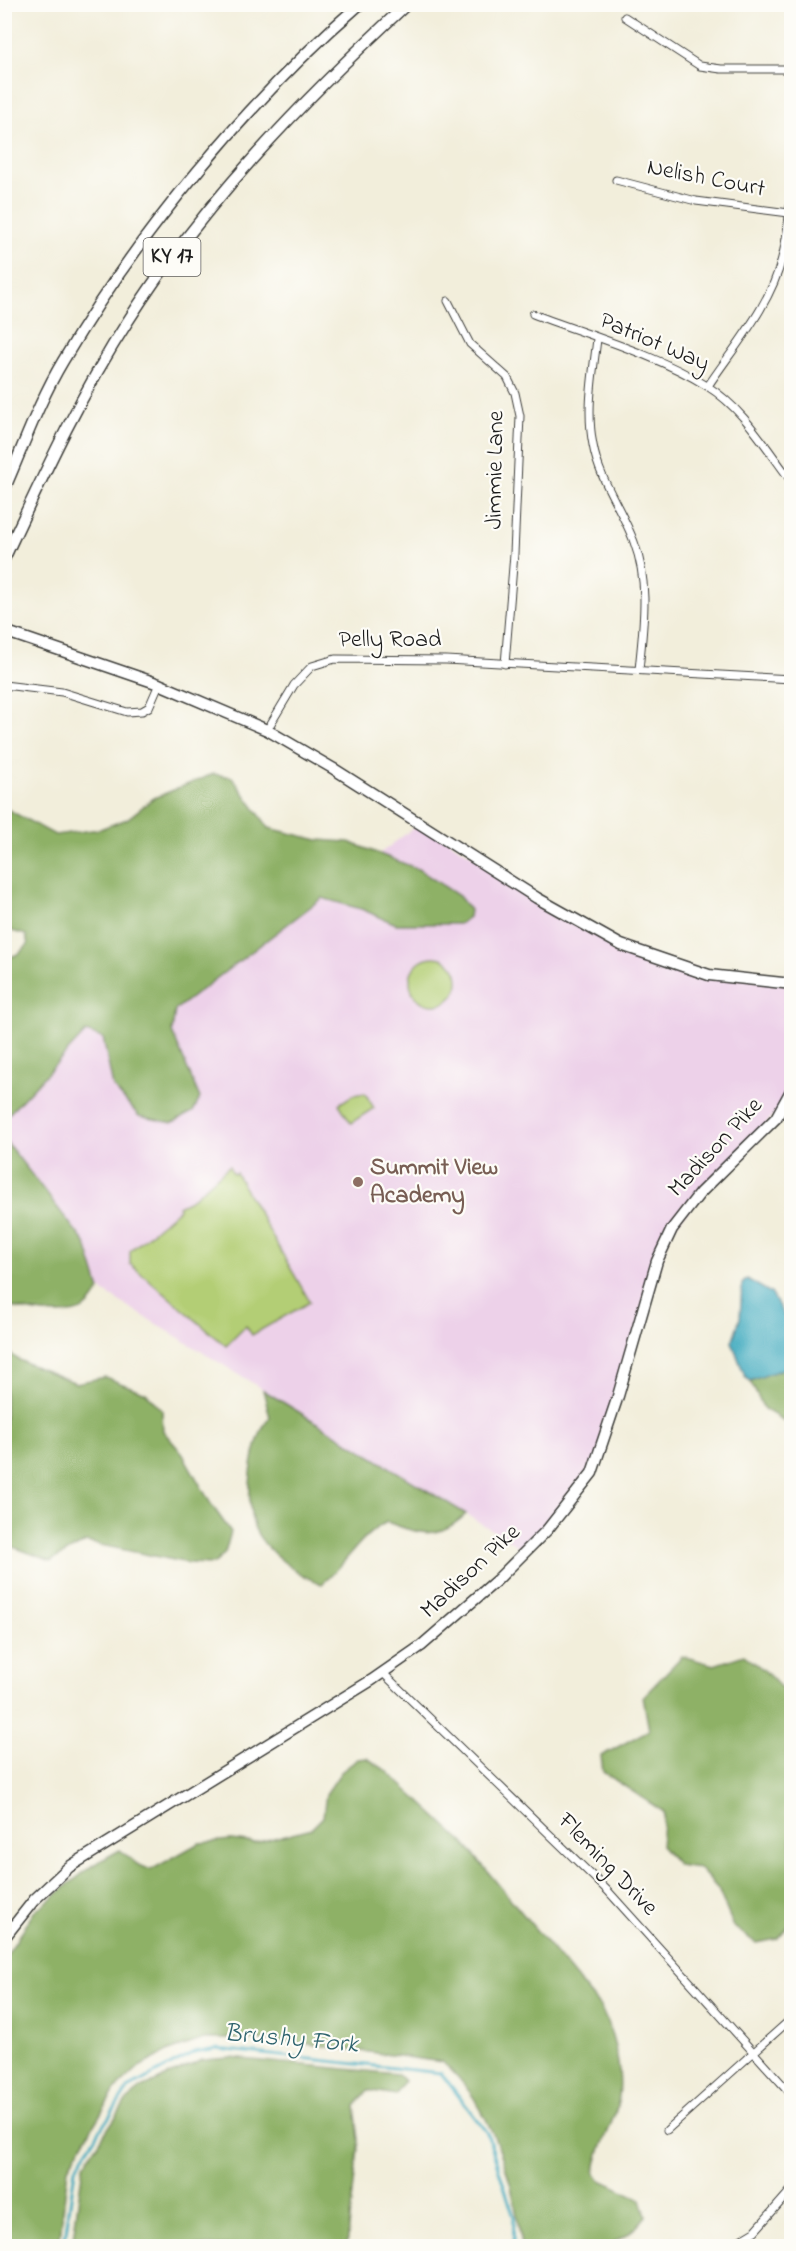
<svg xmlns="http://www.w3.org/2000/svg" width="796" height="2251" font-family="'Indie Flower',sans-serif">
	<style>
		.built { fill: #edd1e9 }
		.green { fill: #b3ce74; stroke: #687548; stroke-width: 1.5 }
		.forest { fill: #8eb166; stroke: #556641; stroke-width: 1.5 }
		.water { fill: #3faabf; stroke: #2e636e; stroke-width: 1.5 }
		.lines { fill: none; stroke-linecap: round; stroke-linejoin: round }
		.stream { stroke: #3faabf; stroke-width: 3 }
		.street-casing { stroke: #3c3c39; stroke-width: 9 }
		.secondary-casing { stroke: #3c3c39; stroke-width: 13 }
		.primary-casing { stroke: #3c3c39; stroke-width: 13 }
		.street { stroke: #fff; stroke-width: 7 }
		.secondary { stroke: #fff; stroke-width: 10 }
		.primary { stroke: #fff; stroke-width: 10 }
		.education-dot { fill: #8d6e63; stroke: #fdfcf7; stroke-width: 2 }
		.labels { text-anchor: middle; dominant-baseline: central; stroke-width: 4.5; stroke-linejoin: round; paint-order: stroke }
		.shield { fill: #fdfcf7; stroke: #605f5e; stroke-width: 1.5 }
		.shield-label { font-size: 22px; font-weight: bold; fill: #1c1c1c }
		.street-label { font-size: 24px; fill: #1c1c1c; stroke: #fdfcf7 }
		.education-label { font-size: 24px; font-weight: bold; fill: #785e54; stroke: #fdfcf7; text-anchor: start }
		.water-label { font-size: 26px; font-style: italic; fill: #2e636e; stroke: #fdfcf7 }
	</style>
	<rect width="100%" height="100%" fill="#fdfcf7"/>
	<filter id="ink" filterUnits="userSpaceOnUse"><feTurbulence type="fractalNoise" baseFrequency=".0167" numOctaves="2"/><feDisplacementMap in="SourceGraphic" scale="12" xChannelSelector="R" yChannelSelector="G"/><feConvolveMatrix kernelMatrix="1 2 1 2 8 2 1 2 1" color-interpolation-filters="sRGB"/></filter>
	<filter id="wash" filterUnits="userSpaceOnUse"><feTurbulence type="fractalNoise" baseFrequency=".008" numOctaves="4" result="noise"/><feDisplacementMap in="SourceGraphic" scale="24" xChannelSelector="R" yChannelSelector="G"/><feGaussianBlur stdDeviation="1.35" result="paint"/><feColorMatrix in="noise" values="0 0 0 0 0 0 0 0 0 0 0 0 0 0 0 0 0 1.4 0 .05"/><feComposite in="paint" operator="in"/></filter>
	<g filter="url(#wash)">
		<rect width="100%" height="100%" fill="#f2eedb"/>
		<polygon class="built" points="420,823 598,934 676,965 791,984 792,1089 787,1100 672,1229 592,1473 526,1551 5,1231 4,1100 86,1014 135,1040"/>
		<g class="green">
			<circle cx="434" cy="981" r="24"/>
			<polygon points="365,1093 374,1108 351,1123 339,1104 353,1095"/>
			<polygon points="229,1166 233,1174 236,1173 310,1302 252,1335 246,1326 226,1346 130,1264 130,1251 179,1209 178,1206 192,1199"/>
		</g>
		<g class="forest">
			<polygon points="213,774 232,777 269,828 318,840 349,842 418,869 459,896 470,910 469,917 459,924 396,924 361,909 322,898 175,1010 172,1032 200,1098 193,1112 172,1123 139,1116 113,1087 103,1038 86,1032 5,1118 5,959 18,954 28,945 26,935 5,929 5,808 55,835 100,829 127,819 154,798"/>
			<path d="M4,1139L86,1244L100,1290C96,1295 91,1305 85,1308C67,1320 24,1311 5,1305Z"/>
			<polygon points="5,1350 19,1360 76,1383 105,1377 146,1393 162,1410 163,1431 182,1453 211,1504 231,1532 225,1553 214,1564 188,1563 86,1542 51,1561 5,1544"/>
			<polygon points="791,1366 791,1425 764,1409 750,1381"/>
			<path d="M263,1390L466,1514C438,1541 420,1534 387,1522C356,1538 349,1562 322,1584C299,1576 265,1551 255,1529C244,1501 251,1440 270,1417Z"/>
			<polygon points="744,1655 764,1670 792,1699 791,1923 777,1939 756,1943 734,1927 718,1889 699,1868 678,1865 661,1846 664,1812 603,1772 601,1756 649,1730 643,1697 682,1656 714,1665"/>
			<path d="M367,1758L387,1771L464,1843L601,2008C614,2035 625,2077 617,2107C611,2129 597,2149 595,2173L601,2180L641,2199L646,2216L633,2231L608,2246H521C515,2184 492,2103 442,2062L310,2044L240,2039H204L169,2051L139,2067L115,2090L68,2168L59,2246H5V1958L34,1912L93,1865L120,1850L137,1864L151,1870L199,1843L231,1840L255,1843L312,1828L323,1817L326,1794L341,1772L358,1759Z"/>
			<polygon points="231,2058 397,2074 404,2081 396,2095 368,2090 355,2106 359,2140 347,2246 72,2246 83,2166 127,2100 142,2088 202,2060"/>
		</g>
		<polygon class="water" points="747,1279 771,1293 783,1313 791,1330 791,1366 750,1381 745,1377 732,1342 740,1318 742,1284"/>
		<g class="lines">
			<polyline class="stream" points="64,2246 75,2169 128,2088 194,2053 217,2049 441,2073 487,2133 514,2217 513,2246"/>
		</g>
	</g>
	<g filter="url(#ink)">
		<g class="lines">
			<defs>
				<g id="street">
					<polyline points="625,17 700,66 721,69 792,69"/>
					<polyline points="616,180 696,201 789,213"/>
					<polyline points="448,301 470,344 507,377 515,393 520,416 514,554 505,664"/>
					<path d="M533,314C588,335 658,355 707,386C743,408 766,448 792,482"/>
					<path d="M597,339C593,374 586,410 593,445C599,480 622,509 634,542C650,584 643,627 639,670"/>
					<path d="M708,386C734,347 771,305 782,258C788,236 789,212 792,189"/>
					<polyline points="4,685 62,692 127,712 142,711 149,707 159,684"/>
					<polyline points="267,730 294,685 312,666 335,659 446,660 792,679"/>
					<polyline points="383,1673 608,1891 792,2095"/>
					<polyline points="667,2130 792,2018"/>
					<polyline points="746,2237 753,2246"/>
					<polyline points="730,2246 755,2231 792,2189"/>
				</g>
				<g id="secondary">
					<polyline points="4,631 159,684 267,730 334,769 537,898 621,945 709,975 792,984"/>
					<polyline points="4,1938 34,1900 69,1867 372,1680 421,1646 497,1580 547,1530 592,1473 618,1396 657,1261 672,1229 700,1193 776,1118 792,1089"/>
				</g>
				<g id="primary">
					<path d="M4,490C23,447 39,401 63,361C137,235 249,100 360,4"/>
					<path d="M4,559C42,478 79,397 128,321C203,203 304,99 407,4"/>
				</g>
			</defs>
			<use href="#street" class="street-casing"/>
			<use href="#secondary" class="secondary-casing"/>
			<use href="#primary" class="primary-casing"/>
			<use href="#street" class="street"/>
			<use href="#secondary" class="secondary"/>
			<use href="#primary" class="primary"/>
		</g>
	</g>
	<circle class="education-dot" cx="358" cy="1182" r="6"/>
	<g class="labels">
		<rect class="shield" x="143.5" y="238" width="57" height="38" rx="4.5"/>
		<g class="shield-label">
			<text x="172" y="257">KY 17</text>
		</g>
		<g class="street-label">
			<text transform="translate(706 179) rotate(11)">Nelish Court</text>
			<text transform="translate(654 343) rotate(23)">Patriot Way</text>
			<text transform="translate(496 470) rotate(-89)">Jimmie Lane</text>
			<text x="390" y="640">Pelly Road</text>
			<text transform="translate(716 1148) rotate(-47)">Madison Pike</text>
			<text transform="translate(471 1572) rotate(-43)">Madison Pike</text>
			<text transform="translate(607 1865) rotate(46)">Fleming Drive</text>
		</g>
		<g class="education-label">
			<text x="370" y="1168">Summit View<tspan x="370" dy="28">Academy</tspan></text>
		</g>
		<g class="water-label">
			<text transform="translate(291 2040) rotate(5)">Brushy Fork</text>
		</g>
	</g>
	<rect width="796" height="2251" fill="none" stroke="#fdfcf7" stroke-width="24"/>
</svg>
